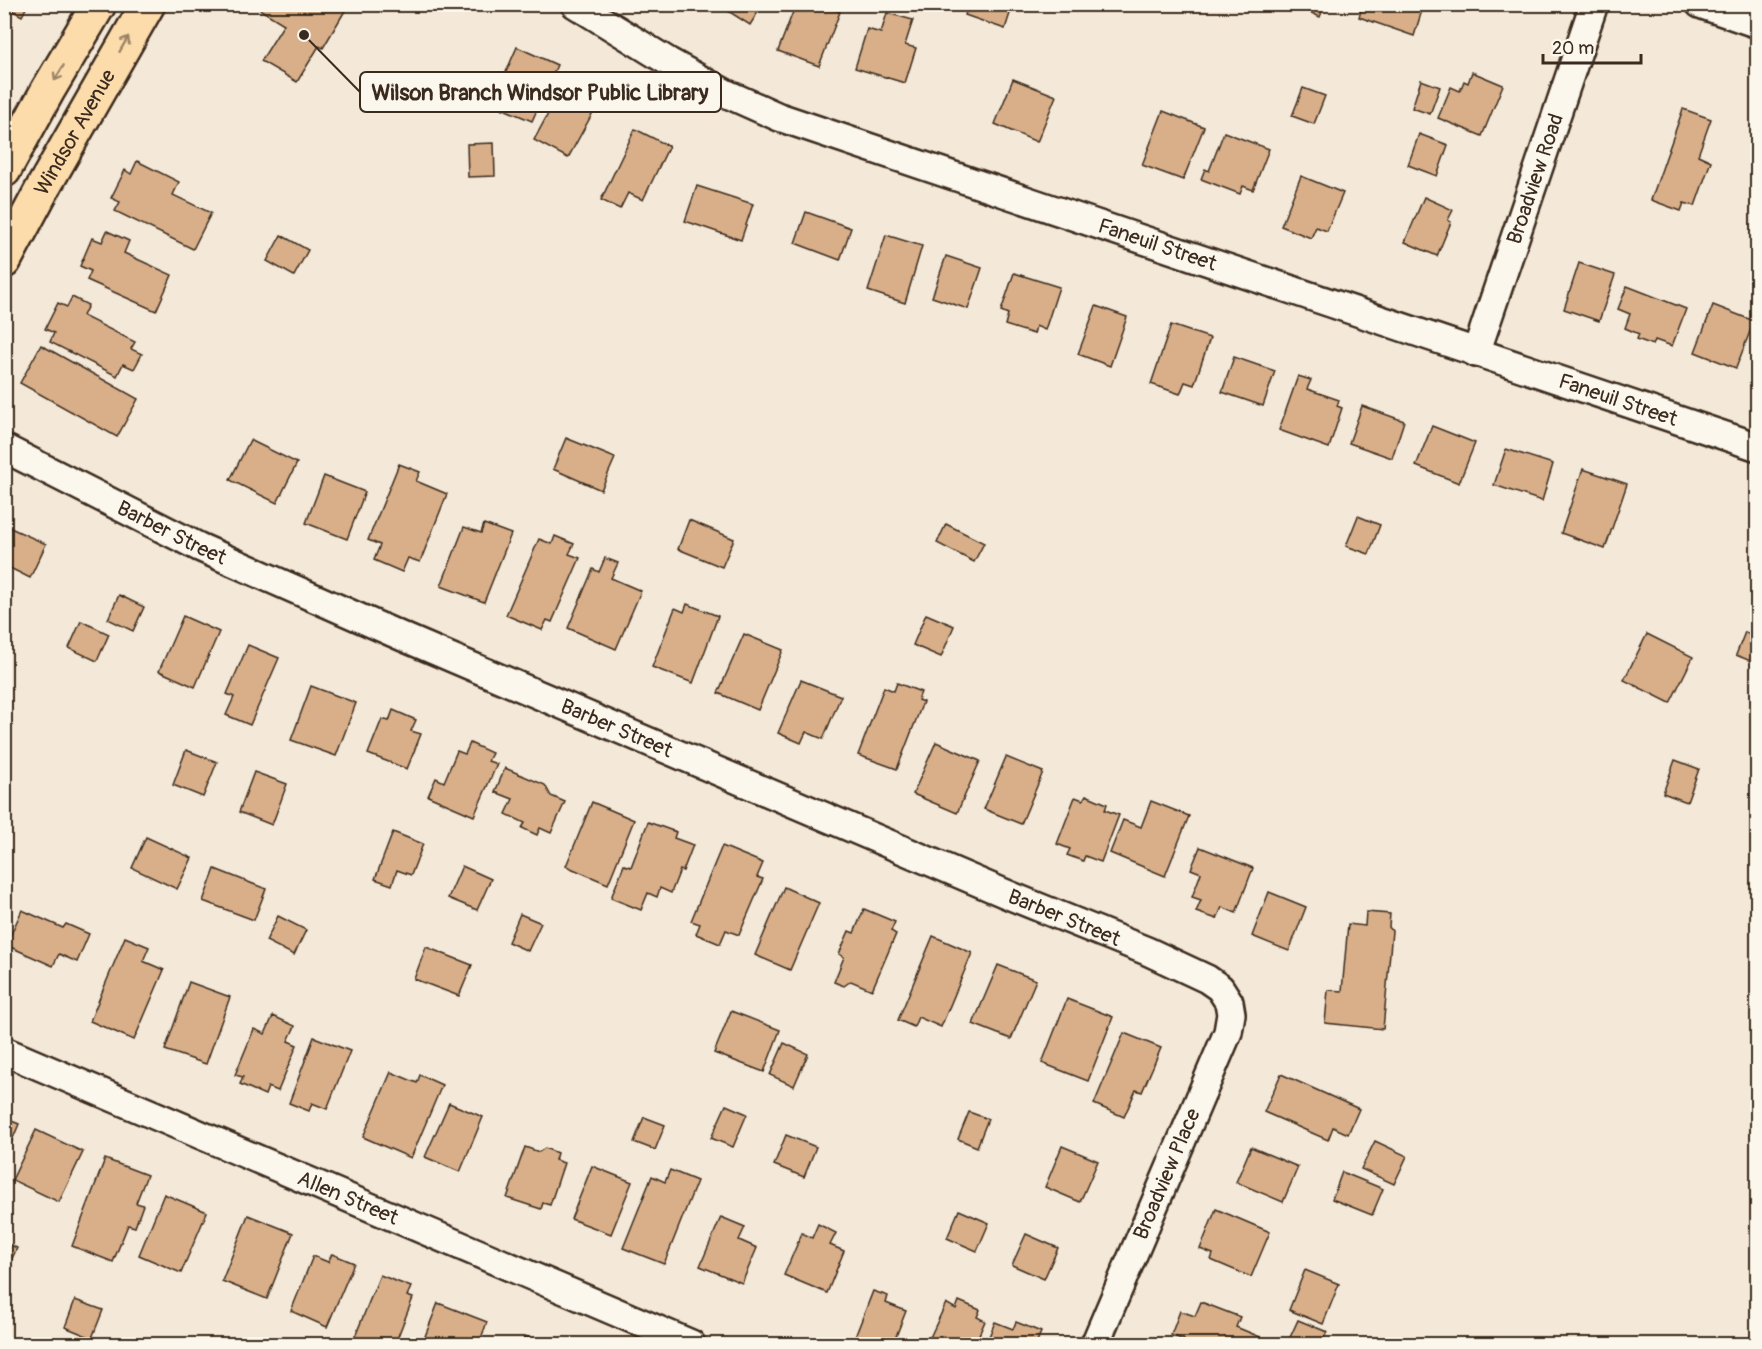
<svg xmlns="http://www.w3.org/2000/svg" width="1762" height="1349" font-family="Pangolin,sans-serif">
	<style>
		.building { fill: #d8af89; stroke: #3b2a1e; stroke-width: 1.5 }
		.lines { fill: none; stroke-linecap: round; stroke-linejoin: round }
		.street-casing { stroke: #3b2a1e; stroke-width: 32 }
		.primary-casing { stroke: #3b2a1e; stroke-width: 38 }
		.street { stroke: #fbf7ec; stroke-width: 27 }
		.primary { stroke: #fddcac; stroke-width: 33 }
		.oneway { stroke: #9c8365 }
		.labels { text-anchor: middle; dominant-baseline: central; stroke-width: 6; stroke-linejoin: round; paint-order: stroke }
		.street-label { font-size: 21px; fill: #3b2a1e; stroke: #fbf7ec }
		.leader { fill: none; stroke: #3b2a1e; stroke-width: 2 }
		.callout-dot { fill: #3b2a1e; stroke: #fbf7ec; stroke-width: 2 }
		.callout { fill: #fbf7ec; stroke: #3b2a1e; stroke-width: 2 }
		.callout-label { font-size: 22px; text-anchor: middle; font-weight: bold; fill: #3b2a1e }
	</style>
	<rect width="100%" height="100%" fill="#f4e9d8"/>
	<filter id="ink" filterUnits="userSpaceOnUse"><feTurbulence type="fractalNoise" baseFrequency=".0167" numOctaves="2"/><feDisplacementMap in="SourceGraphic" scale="12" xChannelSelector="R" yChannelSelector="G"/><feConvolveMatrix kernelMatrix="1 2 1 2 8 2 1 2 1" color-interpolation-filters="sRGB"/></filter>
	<g filter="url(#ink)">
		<g class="building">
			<polygon points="4,4 28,4 22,16 4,6"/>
			<polygon points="251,4 349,4 323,48 319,46 297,82 261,61 284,24"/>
			<polygon points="717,4 763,4 750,25"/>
			<polygon points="796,4 837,4 835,10 840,12 819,66 778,51"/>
			<polygon points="969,4 1013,4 1005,29 965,15"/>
			<polygon points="1297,4 1325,4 1320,17 1296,6"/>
			<polygon points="1363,4 1424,4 1414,36 1359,17"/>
			<polygon points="887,13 913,20 905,45 916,48 905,83 855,68 867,29 881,33"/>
			<polygon points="517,47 557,65 532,121 492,104"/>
			<polygon points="1472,72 1503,85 1482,136 1438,118 1451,87 1460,91 1464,81 1468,83"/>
			<polygon points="1013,79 1056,96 1037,142 995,124"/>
			<polygon points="1421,80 1440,87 1430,114 1412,108"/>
			<polygon points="563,86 597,105 568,158 534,140"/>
			<polygon points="1303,88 1325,96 1314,124 1292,116"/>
			<polygon points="1683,109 1711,119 1698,155 1711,161 1695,206 1684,203 1681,211 1651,200"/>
			<polygon points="1163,111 1204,127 1183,180 1142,165"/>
			<polygon points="1758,121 1758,147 1750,145"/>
			<polygon points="635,129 669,146 643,200 628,193 620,209 601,200"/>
			<polygon points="1224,132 1269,149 1253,190 1243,186 1240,194 1201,179 1205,169 1209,171"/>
			<polygon points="1419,134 1448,145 1437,176 1408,165"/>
			<polygon points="494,143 495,176 468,177 467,144"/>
			<polygon points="137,161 179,182 173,195 211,213 193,249 115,211 120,202 111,198 125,170 131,174"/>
			<polygon points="1301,176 1343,193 1327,231 1316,227 1311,238 1281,226"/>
			<polygon points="697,186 753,204 741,240 685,221"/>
			<polygon points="1424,197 1453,210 1448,220 1451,222 1437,256 1405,242"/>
			<polygon points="806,212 851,228 840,260 795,243"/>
			<polygon points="107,231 129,241 124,253 172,275 156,311 87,280 91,271 80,266 92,238 102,242"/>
			<polygon points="281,235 308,250 294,276 267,261"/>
			<polygon points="886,235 922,246 905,303 868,291"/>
			<polygon points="946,256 982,268 968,309 932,297"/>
			<polygon points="1579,263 1615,275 1599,321 1564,309"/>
			<polygon points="1014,273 1059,287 1045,330 1036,326 1034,334 1005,325 1008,314 1001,311"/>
			<polygon points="1627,286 1686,309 1672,346 1655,340 1653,345 1637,339 1639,334 1625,328 1630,314 1618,309"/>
			<polygon points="72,297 88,305 83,316 135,342 131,349 142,354 134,369 123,364 117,376 50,342 54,333 45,329 58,303 67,307"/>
			<polygon points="1713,305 1754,321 1736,368 1695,352"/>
			<polygon points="1096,306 1127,317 1110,366 1078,354"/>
			<polygon points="1171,325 1210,338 1194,385 1185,382 1180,394 1151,384"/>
			<polygon points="41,345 138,399 117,437 20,383"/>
			<polygon points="1234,357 1275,371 1263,406 1222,392"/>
			<polygon points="1298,376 1311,380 1307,389 1339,400 1337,406 1342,408 1329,448 1279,430"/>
			<polygon points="1362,406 1404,421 1392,458 1349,443"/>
			<polygon points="1432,426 1475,443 1459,483 1416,466"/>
			<polygon points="566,438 615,458 601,490 553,469"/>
			<polygon points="250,440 297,463 277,503 230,480"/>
			<polygon points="1506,449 1553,464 1542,501 1494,485"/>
			<polygon points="399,464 420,472 416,481 447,494 420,562 408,558 402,572 374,560 380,545 368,540"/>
			<polygon points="1583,469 1627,484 1605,549 1561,533"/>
			<polygon points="324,476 365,492 347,539 306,523"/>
			<polygon points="1358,516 1380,525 1369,554 1346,546"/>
			<polygon points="689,520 734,539 722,567 678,549"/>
			<polygon points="484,524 511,534 484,602 441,586 464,527 481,533"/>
			<polygon points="946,524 984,543 974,562 937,543"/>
			<polygon points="4,525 46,544 30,578 4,565"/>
			<polygon points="555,536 574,544 569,554 580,558 552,622 547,620 542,630 506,615 539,539 552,544"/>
			<polygon points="605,558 618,563 611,578 641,591 616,649 568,628 593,569 599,572"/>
			<polygon points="119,595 144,607 133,631 108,619"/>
			<polygon points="687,604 718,616 693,683 652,667 675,608 684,612"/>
			<polygon points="926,614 954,626 941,657 913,645"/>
			<polygon points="183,616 219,632 195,687 159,671"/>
			<polygon points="81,621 109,634 97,661 69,648"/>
			<polygon points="1745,632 1758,637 1758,664 1736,655"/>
			<polygon points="744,634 783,650 758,710 718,693"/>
			<polygon points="1647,634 1693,657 1670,703 1624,680"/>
			<polygon points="248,645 279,658 250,725 226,715 234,697 227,694"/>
			<polygon points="801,680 841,696 823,739 806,732 801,743 778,733"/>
			<polygon points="897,683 921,692 918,700 923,702 897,769 858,755 884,687 894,691"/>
			<polygon points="311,686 356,703 336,756 291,740"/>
			<polygon points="1758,705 1758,721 1752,718"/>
			<polygon points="393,710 416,720 411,731 421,734 407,769 368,754 382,719 389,721"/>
			<polygon points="936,742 980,761 957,813 913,794"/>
			<polygon points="470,743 492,753 488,761 497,764 474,816 428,796 436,778 444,782 457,751 465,754"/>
			<polygon points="186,750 217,762 203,797 173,785"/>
			<polygon points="1006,757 1043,772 1021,824 984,809"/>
			<polygon points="1675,760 1699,769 1687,802 1663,793"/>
			<polygon points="505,768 545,785 551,796 565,802 551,833 540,828 537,835 522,828 525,823 506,814 513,799 495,792"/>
			<polygon points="254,772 287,784 272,825 239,812"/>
			<polygon points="1086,795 1107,804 1105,810 1119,815 1101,862 1085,856 1083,861 1067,855 1070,849 1057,844 1075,797 1083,800"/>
			<polygon points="1151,801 1189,816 1165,876 1110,853 1123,820 1141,827"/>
			<polygon points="592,802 634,820 608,884 566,866"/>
			<polygon points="648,822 676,832 674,838 693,845 683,871 680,870 671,893 660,888 657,897 648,893 641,910 611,898 624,865 631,867"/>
			<polygon points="393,832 423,844 411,875 397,870 392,885 375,879"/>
			<polygon points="146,837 192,858 177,889 132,868"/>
			<polygon points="722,846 763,863 757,877 763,879 739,935 726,930 720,944 696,934 700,924 691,921"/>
			<polygon points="1200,847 1253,868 1236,913 1222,907 1217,919 1196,912 1201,900 1192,897 1201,873 1191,869"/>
			<polygon points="462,866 491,879 477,910 448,898"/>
			<polygon points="215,869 266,889 254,920 203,901"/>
			<polygon points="784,887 819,903 790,970 755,955"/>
			<polygon points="1269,892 1306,907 1289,951 1252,936"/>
			<polygon points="864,909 895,922 891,931 896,934 872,990 851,981 844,986 834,982 844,957 839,954 849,931 854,933"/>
			<polygon points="22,910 63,928 66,924 89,934 77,962 59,954 53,966 6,945"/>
			<polygon points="1366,912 1390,914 1389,927 1392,931 1383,1029 1325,1023 1328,990 1342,991 1348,924 1365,926"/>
			<polygon points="520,914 541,923 528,951 508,942"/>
			<polygon points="278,916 306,930 294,955 266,941"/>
			<polygon points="933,936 972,953 941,1027 918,1017 914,1027 898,1020"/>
			<polygon points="125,937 149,947 143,961 164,970 134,1040 90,1021"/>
			<polygon points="426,947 472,965 459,996 414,979"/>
			<polygon points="998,965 1036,980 1011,1039 973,1024"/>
			<polygon points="189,982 230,997 206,1064 165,1050"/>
			<polygon points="1067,999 1113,1017 1088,1081 1042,1063"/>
			<polygon points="731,1011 780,1030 764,1072 714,1053"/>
			<polygon points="273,1016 295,1026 288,1041 297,1045 278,1091 268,1087 265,1095 240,1084 243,1077 235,1075 254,1029 265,1034"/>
			<polygon points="1124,1033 1161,1048 1142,1092 1136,1090 1124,1117 1094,1104"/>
			<polygon points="314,1037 350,1051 327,1109 312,1103 309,1111 289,1103"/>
			<polygon points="784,1043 808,1054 794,1086 770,1075"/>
			<polygon points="391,1072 417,1083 420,1075 442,1085 411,1158 363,1137"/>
			<polygon points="1281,1074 1359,1109 1348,1134 1333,1127 1328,1140 1264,1112"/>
			<polygon points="449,1103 483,1117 460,1172 425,1157"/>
			<polygon points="726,1105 747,1114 733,1147 711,1138"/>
			<polygon points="969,1112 988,1119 977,1147 958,1139"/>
			<polygon points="644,1117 665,1125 655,1150 634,1142"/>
			<polygon points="4,1118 19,1124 4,1160"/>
			<polygon points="36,1130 83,1152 59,1202 12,1180"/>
			<polygon points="786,1135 816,1147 804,1177 774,1165"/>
			<polygon points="1375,1141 1407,1156 1394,1184 1361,1169"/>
			<polygon points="1062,1146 1098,1161 1080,1202 1045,1187"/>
			<polygon points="525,1147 539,1152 545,1148 557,1153 555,1160 564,1163 550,1205 543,1203 541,1209 507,1198"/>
			<polygon points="1251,1147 1298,1167 1283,1202 1236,1182"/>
			<polygon points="105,1159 147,1175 136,1203 143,1205 135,1227 128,1225 113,1262 72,1246"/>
			<polygon points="592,1166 632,1182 611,1234 571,1219"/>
			<polygon points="670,1170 697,1181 664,1264 623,1248 652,1176 665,1182"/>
			<polygon points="1342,1172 1383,1189 1372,1215 1332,1199"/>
			<polygon points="164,1194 207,1212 181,1273 139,1255"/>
			<polygon points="1216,1209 1270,1232 1251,1277 1211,1260 1213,1254 1200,1249"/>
			<polygon points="959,1210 989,1223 977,1251 947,1238"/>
			<polygon points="248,1215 293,1233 267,1299 222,1281"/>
			<polygon points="721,1217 745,1227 739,1240 757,1248 742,1283 700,1266"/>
			<polygon points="818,1224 836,1233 830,1245 844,1251 827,1293 784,1275 802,1233 812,1238"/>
			<polygon points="1026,1234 1058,1248 1044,1279 1012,1265"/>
			<polygon points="4,1242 17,1248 4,1275"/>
			<polygon points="332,1254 354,1263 327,1327 291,1311 313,1256 328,1262"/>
			<polygon points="1305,1270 1339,1284 1323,1324 1289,1310"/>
			<polygon points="380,1275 411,1287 407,1296 413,1298 395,1344 352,1344"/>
			<polygon points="873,1291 888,1296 886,1303 906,1311 893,1344 875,1344 855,1337"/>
			<polygon points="75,1300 103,1310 92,1338 65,1327"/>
			<polygon points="959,1301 980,1310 977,1317 985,1321 975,1344 927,1344 946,1303 956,1309"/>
			<polygon points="1201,1302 1240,1317 1236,1327 1260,1337 1257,1344 1183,1344 1184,1340 1171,1335 1180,1311 1195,1316"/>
			<polygon points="438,1303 487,1322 479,1344 422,1344"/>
			<polygon points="1298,1320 1327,1332 1321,1344 1287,1344"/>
			<polygon points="995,1322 1013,1329 1016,1322 1041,1332 1036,1344 986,1344"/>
			<polygon points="525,1336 543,1344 545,1344 521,1344"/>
		</g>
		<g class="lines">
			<defs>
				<g id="street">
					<path id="s1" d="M575,4L669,62L725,93L779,117L1758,447"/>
					<polyline points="1700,4 1758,24"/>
					<path id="s2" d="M1476,353L1594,4"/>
					<path id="s3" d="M4,448L199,547L403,637L1011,896L1147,951L1207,979L1220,988L1229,1002L1231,1014L1228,1032L1095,1344"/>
					<path id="s4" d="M4,1051L691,1344"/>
				</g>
				<g id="primary">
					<polyline points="4,170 48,90 99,4"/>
					<path id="s5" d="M4,261L44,186L148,4"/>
				</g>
			</defs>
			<use href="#street" class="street-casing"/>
			<use href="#primary" class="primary-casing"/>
			<use href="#street" class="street"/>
			<use href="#primary" class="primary"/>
		</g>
		<defs><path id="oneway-shaft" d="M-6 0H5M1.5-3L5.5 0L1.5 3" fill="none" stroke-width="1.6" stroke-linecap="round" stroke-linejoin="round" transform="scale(1.5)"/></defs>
		<g class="oneway">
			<use href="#oneway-shaft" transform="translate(124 44) rotate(-60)"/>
			<use href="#oneway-shaft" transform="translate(59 73) rotate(121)"/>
		</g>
	</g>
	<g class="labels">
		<g class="street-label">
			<text stroke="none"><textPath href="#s5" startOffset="147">Windsor Avenue</textPath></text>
			<text stroke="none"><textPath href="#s2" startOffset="184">Broadview Road</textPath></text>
			<text stroke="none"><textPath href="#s1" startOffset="633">Faneuil Street</textPath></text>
			<text stroke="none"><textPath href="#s1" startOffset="1119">Faneuil Street</textPath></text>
			<text stroke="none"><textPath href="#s3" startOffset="188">Barber Street</textPath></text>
			<text stroke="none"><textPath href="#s3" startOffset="674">Barber Street</textPath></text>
			<text stroke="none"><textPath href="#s3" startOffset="1160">Barber Street</textPath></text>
			<text transform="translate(1167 1174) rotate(-67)">Broadview Place</text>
			<text stroke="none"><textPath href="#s4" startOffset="374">Allen Street</textPath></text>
		</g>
	</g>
	<path class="leader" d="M304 35L360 92"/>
	<circle class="callout-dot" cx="304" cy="35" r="6"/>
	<rect class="callout" x="360" y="72" width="361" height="40" rx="6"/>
	<g class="callout-label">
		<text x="540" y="100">Wilson Branch Windsor Public Library</text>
	</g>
	<rect width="1762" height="1349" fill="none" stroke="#fbf7ec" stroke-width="24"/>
	<rect x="12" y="12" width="1738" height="1325" fill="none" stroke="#3b2a1e" stroke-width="2" filter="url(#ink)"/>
	<path d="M1543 54v9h98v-9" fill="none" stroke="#3b2a1e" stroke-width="3"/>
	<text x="1552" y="54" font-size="18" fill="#3b2a1e" stroke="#fbf7ec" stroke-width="4.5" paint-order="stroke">20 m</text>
</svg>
